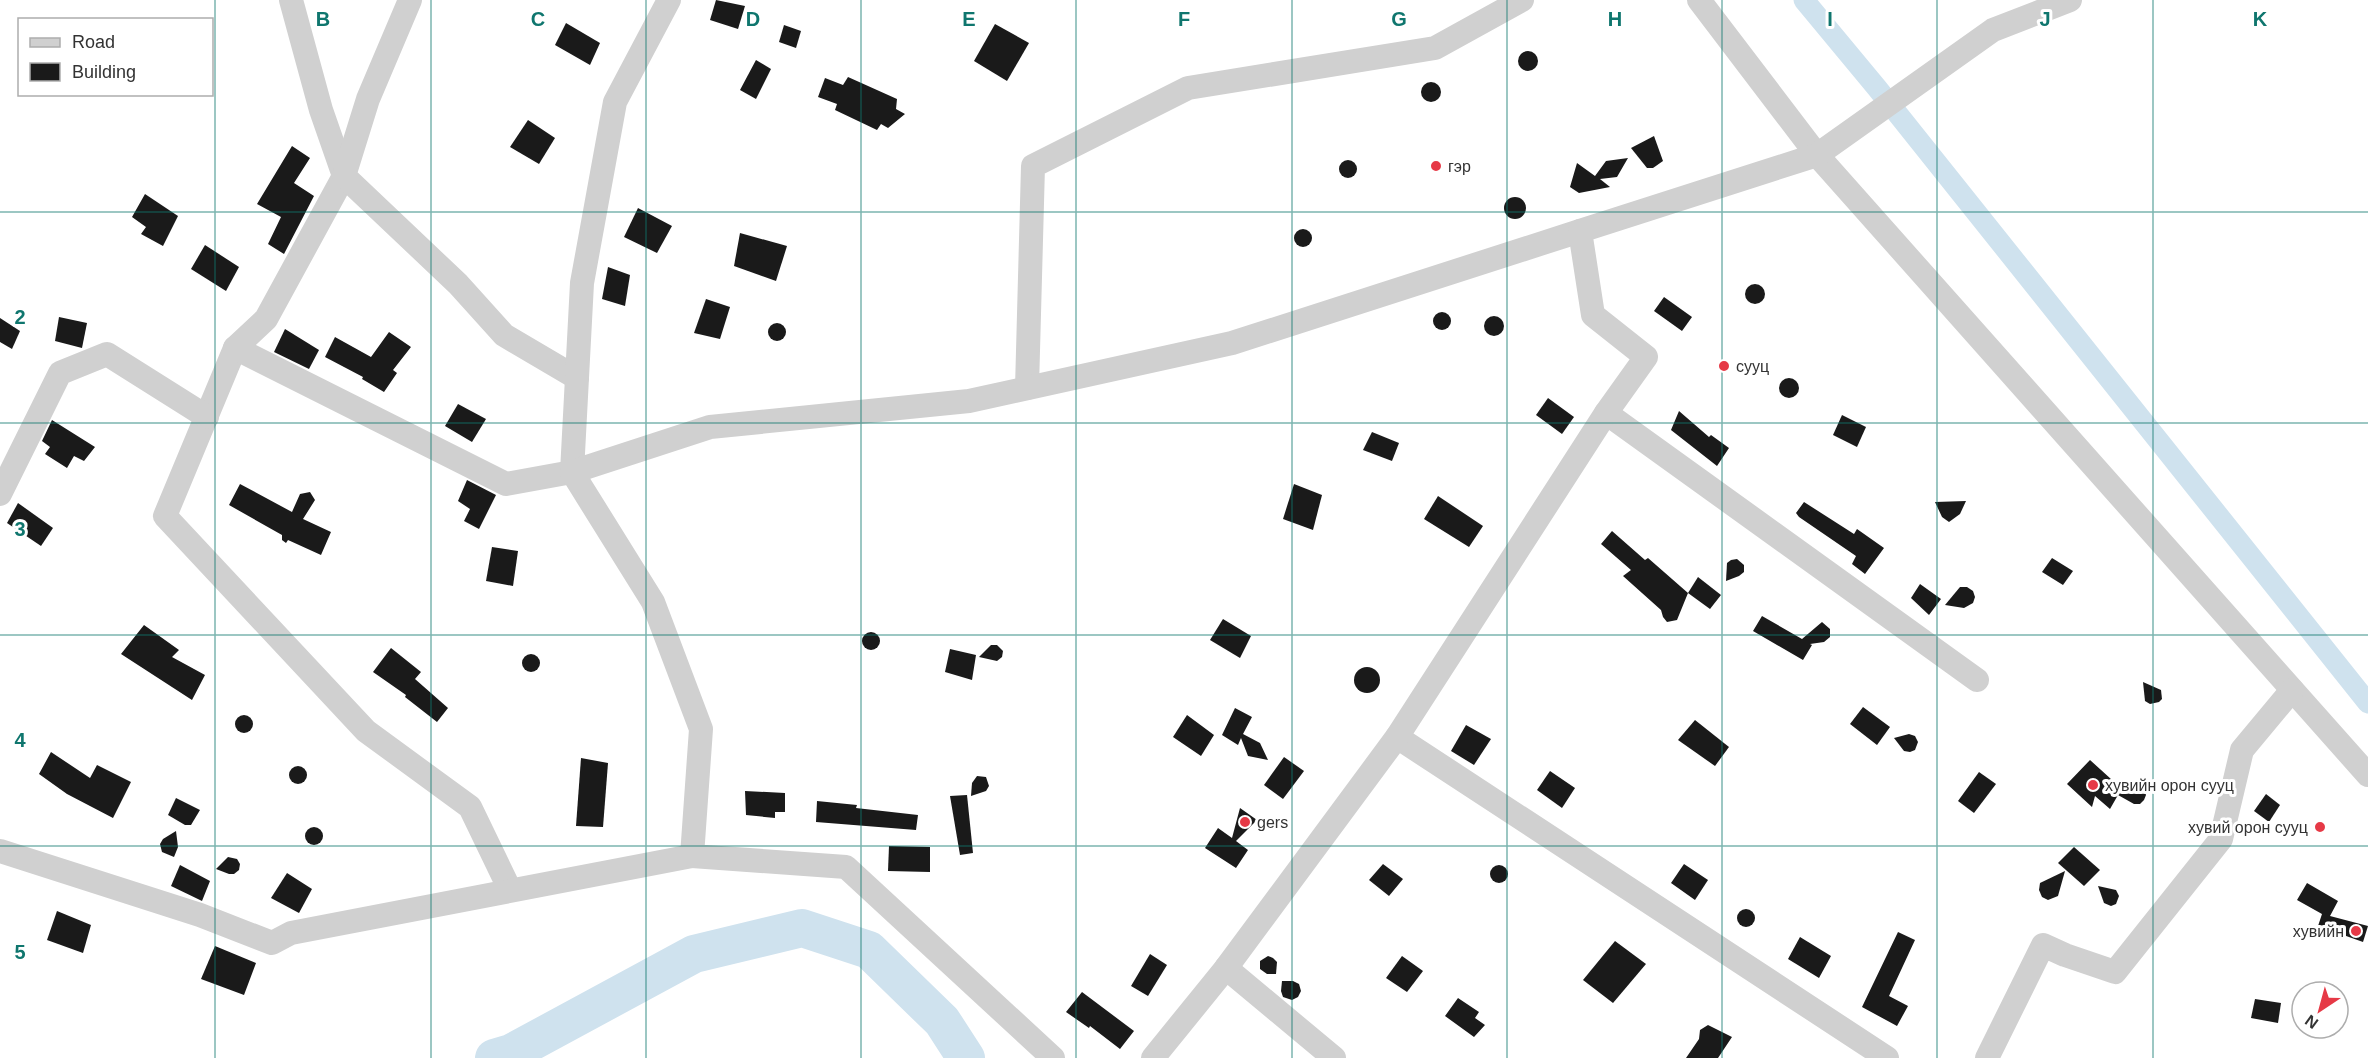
<svg xmlns="http://www.w3.org/2000/svg" width="2368" height="1058" font-family="Arial,sans-serif">
	<style>
		.lines { fill: none; stroke-linecap: round; stroke-linejoin: round }
		.canal { stroke: #cfe2ee; stroke-width: 21 }
		.river { stroke: #cfe2ee; stroke-width: 38 }
		.building { fill: #1a1a1a }
		.minor { stroke: #d0d0d0; stroke-width: 24 }
		.grid { fill: none; stroke: #0f766e; stroke-width: 1.5; stroke-opacity: 0.55 }
		.poi-dot { fill: #e63946; stroke: #fff; stroke-width: 2 }
		.labels { text-anchor: middle; dominant-baseline: central; stroke-width: 6; stroke-linejoin: round; paint-order: stroke }
		.poi-label { font-size: 16px; fill: #333; stroke: #fff; text-anchor: start }
		.grid-label { font-size: 20px; text-anchor: middle; font-weight: bold; fill: #0f766e; stroke: #fff; stroke-width: 6; stroke-linejoin: round; paint-order: stroke }
	</style>
	<rect width="100%" height="100%" fill="#fff"/>
	<g class="lines">
		<polyline class="canal" points="1804,0 1877,88 2368,703"/>
		<polyline class="river" points="494,1058 511,1053 694,954 802,928 869,950 942,1021 966,1058"/>
	</g>
	<g class="building">
		<polygon points="716,0 745,6 738,29 710,20"/>
		<polygon points="566,23 600,43 590,65 555,45"/>
		<polygon points="995,24 1029,43 1007,81 974,61"/>
		<polygon points="784,25 801,31 796,48 779,42"/>
		<circle cx="1528" cy="61" r="10"/>
		<polygon points="756,60 771,69 756,99 740,90"/>
		<polygon points="848,77 897,99 896,109 905,114 888,128 881,124 877,130 835,110 837,104 818,97 825,78 843,85"/>
		<circle cx="1431" cy="92" r="10"/>
		<polygon points="528,120 555,138 539,164 510,147"/>
		<polygon points="1654,136 1663,161 1653,168 1647,168 1631,148"/>
		<polygon points="292,146 310,158 294,183 314,196 284,254 268,244 281,217 257,204"/>
		<polygon points="1628,158 1617,177 1600,179 1610,187 1579,193 1570,187 1577,163 1595,176 1606,161"/>
		<circle cx="1348" cy="169" r="9"/>
		<polygon points="145,194 178,216 163,246 141,234 146,227 132,217"/>
		<circle cx="1515" cy="208" r="11"/>
		<polygon points="638,208 672,226 657,253 624,237"/>
		<circle cx="1303" cy="238" r="9"/>
		<polygon points="740,233 787,246 776,281 734,266"/>
		<polygon points="205,245 239,267 226,291 191,269"/>
		<polygon points="608,267 630,275 625,306 602,299"/>
		<circle cx="1755" cy="294" r="10"/>
		<polygon points="1664,297 1692,317 1682,331 1654,311"/>
		<polygon points="706,299 730,307 720,339 694,333"/>
		<circle cx="1442" cy="321" r="9"/>
		<circle cx="1494" cy="326" r="10"/>
		<polygon points="59,317 87,323 82,348 55,341"/>
		<polygon points="0,318 20,331 12,349 0,342"/>
		<circle cx="777" cy="332" r="9"/>
		<polygon points="285,329 319,350 309,369 274,352"/>
		<polygon points="389,332 411,347 393,370 397,373 384,392 362,379 363,377 325,357 335,337 371,357"/>
		<circle cx="1789" cy="388" r="10"/>
		<polygon points="1548,398 1574,417 1562,434 1536,415"/>
		<polygon points="458,404 486,419 472,442 445,426"/>
		<polygon points="1679,411 1709,437 1711,435 1729,448 1717,466 1671,430"/>
		<polygon points="1842,415 1866,427 1857,447 1833,435"/>
		<polygon points="52,420 95,447 84,461 74,456 67,468 45,454 50,447 42,441"/>
		<polygon points="1372,432 1399,443 1392,461 1363,450"/>
		<polygon points="467,480 496,495 479,529 464,521 470,509 458,501"/>
		<polygon points="240,484 292,512 300,494 310,492 315,500 303,519 331,532 321,555 288,540 286,543 282,540 282,535 229,505"/>
		<polygon points="1294,484 1322,495 1313,530 1283,519"/>
		<polygon points="1438,496 1483,526 1469,547 1424,519"/>
		<polygon points="1966,501 1960,514 1949,522 1942,517 1935,502"/>
		<polygon points="1804,502 1854,534 1857,529 1884,548 1865,574 1852,564 1856,556 1799,517 1796,513"/>
		<polygon points="18,503 53,528 41,546 7,523"/>
		<polygon points="1612,531 1645,560 1648,558 1688,593 1677,620 1667,622 1663,617 1661,610 1623,576 1631,570 1601,544"/>
		<polygon points="492,547 518,551 513,586 486,581"/>
		<polygon points="2052,558 2073,571 2063,585 2042,572"/>
		<polygon points="1737,559 1744,565 1744,572 1739,576 1726,581 1727,563 1731,560"/>
		<polygon points="1698,577 1721,595 1710,609 1688,593"/>
		<polygon points="1920,584 1941,599 1929,615 1911,598"/>
		<polygon points="1960,587 1967,587 1973,591 1975,597 1973,603 1964,608 1945,605"/>
		<polygon points="1762,616 1802,639 1822,622 1830,629 1830,637 1824,642 1810,644 1812,645 1803,660 1753,631"/>
		<polygon points="1223,619 1251,636 1240,658 1210,640"/>
		<polygon points="144,625 179,650 172,657 205,675 192,700 121,654"/>
		<circle cx="871" cy="641" r="9"/>
		<polygon points="991,645 997,645 1003,651 1002,657 997,661 979,657"/>
		<polygon points="391,648 421,672 415,679 448,708 437,722 405,697 406,695 373,672"/>
		<polygon points="950,649 976,655 972,680 945,672"/>
		<circle cx="531" cy="663" r="9"/>
		<circle cx="1367" cy="680" r="13"/>
		<polygon points="2143,682 2161,690 2162,699 2159,702 2150,704 2145,701"/>
		<polygon points="1863,707 1890,727 1877,745 1850,724"/>
		<polygon points="1235,708 1252,717 1243,734 1260,743 1268,760 1248,756 1241,738 1238,745 1222,735"/>
		<polygon points="1187,715 1214,735 1201,756 1173,737"/>
		<circle cx="244" cy="724" r="9"/>
		<polygon points="1695,720 1729,747 1715,766 1678,740"/>
		<polygon points="1466,725 1491,739 1474,765 1451,751"/>
		<polygon points="1909,734 1915,736 1918,742 1915,750 1910,752 1904,751 1894,738"/>
		<polygon points="51,752 90,778 97,765 131,782 113,818 67,794 39,774"/>
		<polygon points="1284,757 1304,771 1283,799 1264,785"/>
		<polygon points="581,758 608,763 603,827 576,826"/>
		<polygon points="2090,760 2122,789 2121,791 2138,786 2144,789 2146,795 2144,800 2140,804 2134,804 2118,795 2110,809 2095,796 2092,807 2067,784"/>
		<circle cx="298" cy="775" r="9"/>
		<polygon points="1550,771 1575,788 1562,808 1537,790"/>
		<polygon points="1979,772 1996,784 1974,813 1958,801"/>
		<polygon points="977,776 986,777 989,786 986,791 971,796 972,783"/>
		<polygon points="745,791 785,793 785,812 775,812 775,818 746,815"/>
		<polygon points="2266,794 2280,805 2269,822 2254,811"/>
		<polygon points="967,795 973,853 960,855 950,796"/>
		<polygon points="176,798 200,810 191,825 185,825 168,815"/>
		<polygon points="817,801 857,805 856,808 918,815 916,830 816,822"/>
		<polygon points="1240,808 1257,820 1236,841 1248,850 1236,868 1205,848 1218,828 1232,838"/>
		<circle cx="314" cy="836" r="9"/>
		<polygon points="176,831 178,847 174,857 162,852 160,844 163,839"/>
		<polygon points="889,846 930,847 930,872 888,871"/>
		<polygon points="2074,847 2100,870 2084,886 2058,863"/>
		<polygon points="228,857 237,859 240,864 239,870 234,874 229,874 216,869"/>
		<polygon points="1383,864 1403,879 1389,896 1369,880"/>
		<polygon points="1684,864 1708,880 1695,900 1671,883"/>
		<polygon points="180,865 210,881 202,901 171,886"/>
		<circle cx="1499" cy="874" r="9"/>
		<polygon points="2065,871 2058,896 2048,900 2042,897 2039,890 2040,883"/>
		<polygon points="287,873 312,889 299,913 271,898"/>
		<polygon points="2307,883 2338,901 2330,916 2368,926 2363,942 2318,926 2322,914 2297,900"/>
		<polygon points="2098,886 2116,890 2119,896 2116,904 2111,906 2104,903"/>
		<circle cx="1746" cy="918" r="9"/>
		<polygon points="57,911 91,925 83,953 47,940"/>
		<polygon points="1898,932 1915,940 1889,996 1908,1006 1897,1026 1862,1007"/>
		<polygon points="1800,937 1831,956 1819,978 1788,959"/>
		<polygon points="1615,941 1646,964 1613,1003 1583,980"/>
		<polygon points="215,946 256,963 244,995 201,979"/>
		<polygon points="1150,954 1167,965 1148,996 1131,986"/>
		<polygon points="1268,956 1273,958 1277,962 1276,974 1267,974 1260,969 1260,961"/>
		<polygon points="1402,956 1423,971 1407,992 1386,978"/>
		<polygon points="1282,981 1293,981 1299,984 1301,991 1298,997 1292,1000 1283,997 1281,991"/>
		<polygon points="1082,992 1134,1031 1120,1049 1090,1026 1089,1028 1066,1012"/>
		<polygon points="1458,998 1479,1012 1475,1018 1485,1025 1474,1037 1445,1016"/>
		<polygon points="2255,999 2281,1003 2278,1023 2251,1018"/>
		<polygon points="1708,1025 1732,1037 1718,1058 1686,1058 1699,1039 1700,1030"/>
	</g>
	<g class="lines">
		<g class="minor">
			<polyline points="291,0 321,110 344,176 266,319 235,348 165,516 366,731 470,807 510,890"/>
			<polyline points="410,0 368,99 344,176 458,284 504,335 577,378"/>
			<polyline points="1699,0 1817,155 2368,775"/>
			<polyline points="235,348 506,484 572,472 582,283 615,102 669,0"/>
			<polyline points="1027,388 1033,166 1188,88 1435,48 1522,0"/>
			<polyline points="1606,413 1977,680"/>
			<polyline points="0,494 60,373 107,354 207,417"/>
			<polyline points="1397,737 1887,1058"/>
			<polyline points="0,851 200,915 272,943 291,933 692,856"/>
			<polyline points="1226,968 1334,1058"/>
			<polyline points="1053,1058 846,867 692,856 701,729 653,602 572,472 710,427 969,401 1232,343 1580,231"/>
			<polyline points="1153,1058 1226,968 1397,737 1606,413 1646,357 1593,315 1580,231 1817,155 1993,30 2070,0"/>
			<polyline points="1987,1058 2043,945 2065,955 2115,972 2221,839 2242,750 2292,690"/>
		</g>
	</g>
	<path class="grid" d="M215,0V1058M431,0V1058M646,0V1058M861,0V1058M1076,0V1058M1292,0V1058M1507,0V1058M1722,0V1058M1937,0V1058M2153,0V1058M0,212H2368M0,423H2368M0,635H2368M0,846H2368"/>
	<g class="poi-dot">
		<circle cx="1436" cy="166" r="6"/>
		<circle cx="1724" cy="366" r="6"/>
		<circle cx="2093" cy="785" r="6"/>
		<circle cx="1245" cy="822" r="6"/>
		<circle cx="2320" cy="827" r="6"/>
		<circle cx="2356" cy="931" r="6"/>
	</g>
	<g class="labels">
		<g class="poi-label">
			<text x="1448" y="166">гэр</text>
			<text x="1736" y="366">сууц</text>
			<text x="2105" y="785">хувийн орон сууц</text>
			<text x="1257" y="822">gers</text>
			<text x="2308" y="827" text-anchor="end">хувий орон сууц</text>
			<text x="2344" y="931" text-anchor="end">хувийн</text>
		</g>
	</g>
	<g class="grid-label">
		<text x="323" y="26">B</text>
		<text x="538" y="26">C</text>
		<text x="753" y="26">D</text>
		<text x="969" y="26">E</text>
		<text x="1184" y="26">F</text>
		<text x="1399" y="26">G</text>
		<text x="1615" y="26">H</text>
		<text x="1830" y="26">I</text>
		<text x="2045" y="26">J</text>
		<text x="2260" y="26">K</text>
		<text x="20" y="324">2</text>
		<text x="20" y="536">3</text>
		<text x="20" y="747">4</text>
		<text x="20" y="959">5</text>
	</g>
	<rect x="18" y="18" width="195" height="78" fill="#ffffff" stroke="#adadad" stroke-width="1.5"/>
	<rect x="30" y="38" width="30" height="9" fill="#d0d0d0" stroke="#adadad" stroke-width="1.5"/>
	<text x="72" y="48" font-size="18" fill="#333333">Road</text>
	<rect x="30" y="63" width="30" height="18" fill="#1a1a1a" stroke="#adadad" stroke-width="1.5"/>
	<text x="72" y="78" font-size="18" fill="#333333">Building</text>
	<g transform="translate(2320 1010) rotate(216)"><circle r="28" fill="#ffffff" stroke="#adadad" stroke-width="1.5"/>
	<path d="M0-4.5L10 22L0 15L-10 22Z" fill="#e63946"/>
	<text y="-9" font-size="16" font-weight="bold" text-anchor="middle" fill="#333333">N</text>
	</g>
</svg>
